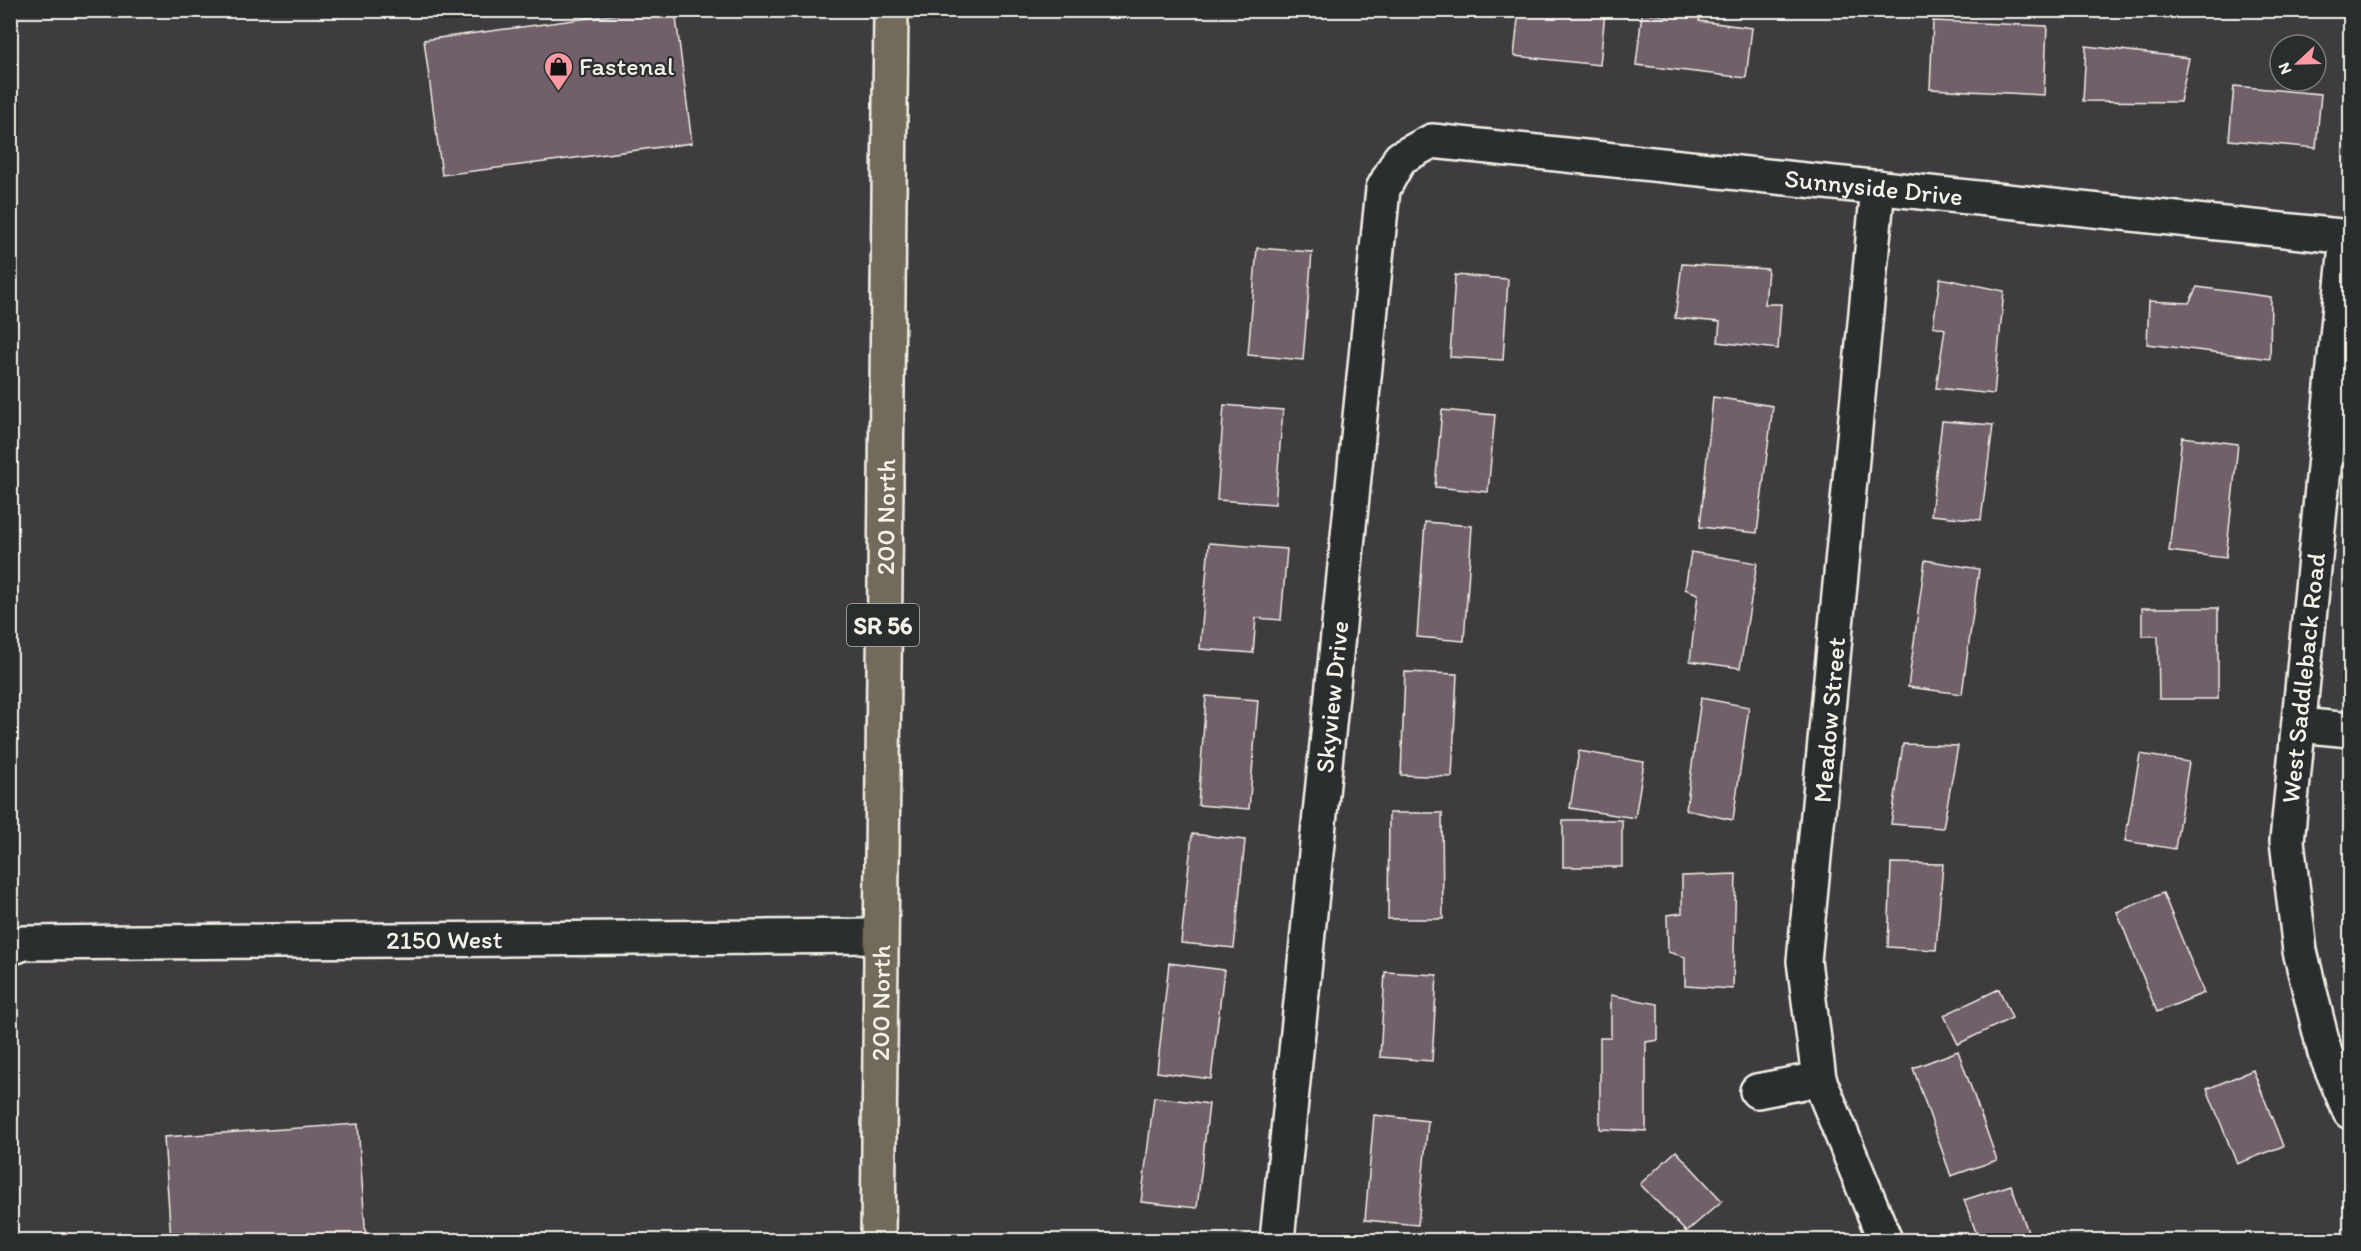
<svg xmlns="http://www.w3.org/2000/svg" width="2361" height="1251" font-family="Itim,sans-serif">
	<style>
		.building { fill: #71606b; stroke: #f4f1e8; stroke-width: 1.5 }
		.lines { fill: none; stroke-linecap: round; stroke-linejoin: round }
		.minor-casing { stroke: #f4f1e8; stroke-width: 38 }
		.major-casing { stroke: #f4f1e8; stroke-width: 38 }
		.minor { stroke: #2a2d2e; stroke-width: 33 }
		.major { stroke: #726b5a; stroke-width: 33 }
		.labels { text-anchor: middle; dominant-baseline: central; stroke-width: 4.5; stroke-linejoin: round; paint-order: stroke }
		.shield { fill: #2a2d2e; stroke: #b7b6b0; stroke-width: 1.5 }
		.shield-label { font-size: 24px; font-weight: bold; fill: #f4f1e8 }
		.poi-label { font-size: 26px; fill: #f4f1e8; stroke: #2a2d2e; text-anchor: start }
		.street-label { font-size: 26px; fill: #f4f1e8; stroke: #2a2d2e }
	</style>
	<rect width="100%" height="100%" fill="#3f3c40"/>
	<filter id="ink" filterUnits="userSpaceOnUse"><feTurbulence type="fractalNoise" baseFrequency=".0167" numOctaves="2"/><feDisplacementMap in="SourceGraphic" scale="12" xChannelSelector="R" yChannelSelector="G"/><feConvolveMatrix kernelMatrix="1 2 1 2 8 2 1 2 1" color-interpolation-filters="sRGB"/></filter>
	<g filter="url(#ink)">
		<g class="building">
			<polygon points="649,10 675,10 692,143 442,175 424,40"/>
			<polygon points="1519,10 1605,11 1600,65 1514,56"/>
			<polygon points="1670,10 1701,10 1699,21 1752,28 1746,78 1636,65 1642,13 1669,16"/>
			<polygon points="1933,21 2047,26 2044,95 1930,89"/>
			<polygon points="2086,46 2189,58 2180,102 2083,101"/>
			<polygon points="2234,86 2321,94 2316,148 2229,140"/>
			<polygon points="1257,248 1312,252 1303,360 1248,355"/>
			<polygon points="1682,264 1768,269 1765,304 1781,304 1778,349 1718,342 1720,322 1675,318"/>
			<polygon points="1455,275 1508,279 1503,360 1450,357"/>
			<polygon points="1940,278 2004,291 1994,394 1936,388 1945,329 1933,326"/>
			<polygon points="2197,287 2271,297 2270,359 2147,344 2149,301 2189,303"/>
			<polygon points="1713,397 1773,406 1757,533 1700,527"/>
			<polygon points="1224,405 1283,410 1275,504 1217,500"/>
			<polygon points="1442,410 1495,415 1488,492 1435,487"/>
			<polygon points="1942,421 1993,425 1981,520 1931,515"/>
			<polygon points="2182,437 2238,444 2226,558 2169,551"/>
			<polygon points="1425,522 1472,526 1464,641 1417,637"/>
			<polygon points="1209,543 1287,549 1281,620 1256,618 1253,653 1200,649"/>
			<polygon points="1691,552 1757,563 1740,668 1690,661 1698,594 1685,589"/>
			<polygon points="1925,560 1979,569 1962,694 1908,687"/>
			<polygon points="2142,608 2218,608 2218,699 2159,699 2158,636 2142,636"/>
			<polygon points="1405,672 1457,674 1452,777 1401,775"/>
			<polygon points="1206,696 1258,700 1249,809 1198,805"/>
			<polygon points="1701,698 1749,707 1733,820 1686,810"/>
			<polygon points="1903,744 1958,746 1943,828 1891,824"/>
			<polygon points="1579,751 1644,762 1635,818 1570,808"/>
			<polygon points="2140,754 2189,762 2175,849 2125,841"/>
			<polygon points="1389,813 1442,813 1443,919 1388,919"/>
			<rect x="1563" y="820" width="59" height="47"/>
			<polygon points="1192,834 1245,840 1234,948 1181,943"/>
			<polygon points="1891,863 1943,864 1936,950 1888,947"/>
			<polygon points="1736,874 1733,989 1685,986 1685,957 1668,952 1667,915 1682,913 1682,876"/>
			<polygon points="2163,893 2204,993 2157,1012 2117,912"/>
			<polygon points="1169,963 1224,970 1211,1079 1157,1072"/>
			<polygon points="1385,972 1437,975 1432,1061 1380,1057"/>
			<polygon points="1999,989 2012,1018 1958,1044 1944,1015"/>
			<polygon points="1611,995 1658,1004 1658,1040 1646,1042 1646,1131 1600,1129 1600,1038 1611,1038"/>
			<polygon points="1958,1051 1997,1160 1951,1176 1913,1068"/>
			<polygon points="2253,1070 2283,1146 2237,1164 2207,1089"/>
			<polygon points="1154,1097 1209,1104 1197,1208 1141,1202"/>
			<polygon points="1374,1115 1428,1121 1418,1225 1365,1220"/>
			<polygon points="358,1124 366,1240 171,1240 164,1137"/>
			<polygon points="1676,1151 1722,1201 1686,1232 1640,1184"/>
			<polygon points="2011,1185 2031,1240 1979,1240 1964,1200"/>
		</g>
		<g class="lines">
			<defs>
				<g id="minor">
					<polyline points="1878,187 1804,961 1819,1079 1885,1240"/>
					<polyline points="2347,236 2287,841 2300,951 2325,1053 2350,1112"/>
					<polyline points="2299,725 2350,730"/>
					<path id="s1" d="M10,948L24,943L880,936"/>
					<polyline points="1757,1091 1819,1079"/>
					<path id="s2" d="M1277,1240L1383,189L1400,158L1432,141L2350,237"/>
				</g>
				<g id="major">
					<path id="s3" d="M878,1240L891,10"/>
				</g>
			</defs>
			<use href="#minor" class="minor-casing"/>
			<use href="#major" class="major-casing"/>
			<use href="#minor" class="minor"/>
			<use href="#major" class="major"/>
		</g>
	</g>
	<defs>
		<symbol id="shop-pin" viewBox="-11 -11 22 30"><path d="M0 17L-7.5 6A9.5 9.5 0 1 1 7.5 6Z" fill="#ff9aa2" stroke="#2a2d2e"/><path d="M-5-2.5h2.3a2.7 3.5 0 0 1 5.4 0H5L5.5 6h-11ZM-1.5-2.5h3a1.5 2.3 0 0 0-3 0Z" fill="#111"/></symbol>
	</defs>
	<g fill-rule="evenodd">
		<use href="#shop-pin" x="542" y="50" width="33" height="45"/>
	</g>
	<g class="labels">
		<rect class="shield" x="847" y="604" width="72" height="42" rx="4.5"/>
		<g class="shield-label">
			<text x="883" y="625">SR 56</text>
		</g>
		<g class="poi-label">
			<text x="579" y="66">Fastenal</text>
		</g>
		<g class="street-label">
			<text stroke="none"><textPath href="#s2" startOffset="1572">Sunnyside Drive</textPath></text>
			<text stroke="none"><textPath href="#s3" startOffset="723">200 North</textPath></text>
			<text transform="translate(2303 678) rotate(-84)">West Saddleback Road</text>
			<text stroke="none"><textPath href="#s2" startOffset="546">Skyview Drive</textPath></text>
			<text transform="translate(1829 720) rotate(-85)">Meadow Street</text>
			<text stroke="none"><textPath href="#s1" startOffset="435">2150 West</textPath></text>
			<text stroke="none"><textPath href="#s3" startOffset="237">200 North</textPath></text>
		</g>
	</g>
	<rect width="2361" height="1251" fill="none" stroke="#2a2d2e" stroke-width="36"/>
	<rect x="18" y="18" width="2325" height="1215" fill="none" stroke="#f4f1e8" stroke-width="2" filter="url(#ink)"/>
	<g transform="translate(2298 63) rotate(248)"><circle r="28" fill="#2a2d2e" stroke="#7b7b78" stroke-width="1.5"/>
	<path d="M0-4.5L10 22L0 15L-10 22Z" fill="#ff9aa2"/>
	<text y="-9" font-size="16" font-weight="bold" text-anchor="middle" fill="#f4f1e8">N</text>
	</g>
</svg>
